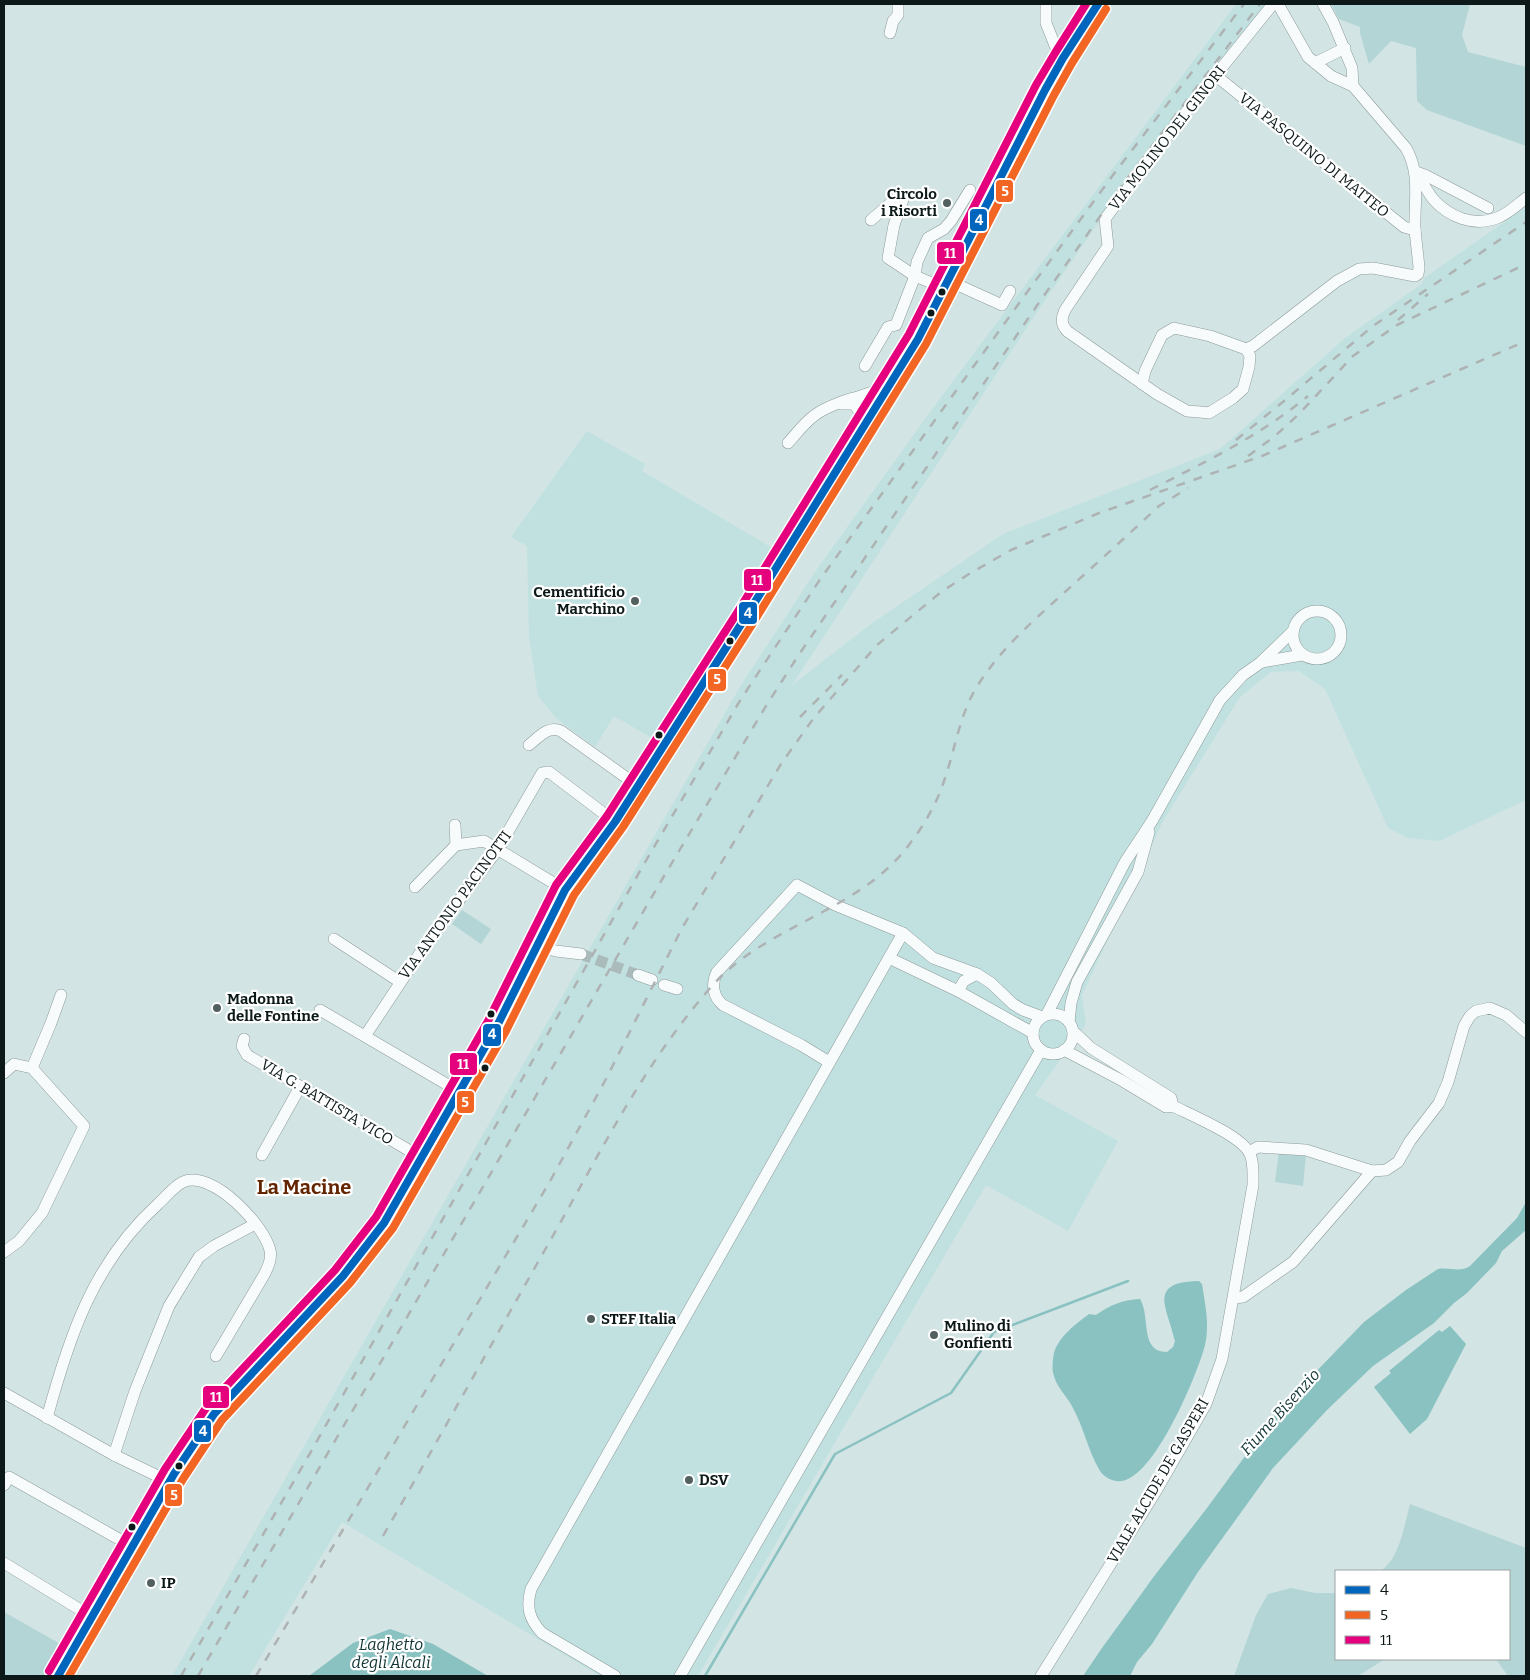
<svg xmlns="http://www.w3.org/2000/svg" width="1530" height="1680" font-family="Bitter,serif">
	<style>
		.built { fill: #c1e1e1 }
		.green { fill: #b3d5d5 }
		.water { fill: #8ac1c1 }
		.lines { fill: none; stroke-linecap: round; stroke-linejoin: round }
		.stream { stroke: #8ac1c1; stroke-width: 2.5 }
		.minor-tunnel { stroke: #abbbbb; stroke-width: 11; stroke-dasharray: 11 5.5; stroke-linecap: butt }
		.minor-casing { stroke: #8c9a9a; stroke-width: 12 }
		.major-casing { stroke: #b6bfbf; stroke-width: 15 }
		.minor { stroke: #f8fbfb; stroke-width: 11 }
		.major { stroke: #dae9e9; stroke-width: 14 }
		.rail { stroke: #aeb2b2; stroke-width: 2.5; stroke-dasharray: 9 9; stroke-linecap: butt }
		.bus-1-casing { stroke: #fff; stroke-width: 11 }
		.bus-2-casing { stroke: #fff; stroke-width: 11 }
		.bus-3-casing { stroke: #fff; stroke-width: 11 }
		.bus-1 { stroke: #0065bd; stroke-width: 8 }
		.bus-2 { stroke: #f26522; stroke-width: 8 }
		.bus-3 { stroke: #e5007d; stroke-width: 8 }
		.poi-dot { fill: #526060; stroke: #fff; stroke-width: 2 }
		.bus-dot { fill: #0d1919; stroke: #fff; stroke-width: 2 }
		.labels { text-anchor: middle; dominant-baseline: central; stroke-width: 4.5; stroke-linejoin: round; paint-order: stroke }
		.street-label { font-size: 15px; fill: #0d1919; stroke: #fff }
		.poi-label { font-size: 15px; font-weight: bold; fill: #0d1919; stroke: #fff; text-anchor: start }
		.water-label { font-size: 16px; font-style: italic; fill: #103434; stroke: #fff }
		.district-label { font-size: 20px; font-weight: bold; fill: #632500; stroke: #fff }
		.line-badge { stroke: #fff; stroke-width: 2 }
		.badge-label { font-size: 14px; text-anchor: middle; font-weight: bold; fill: #fff }
	</style>
	<rect width="100%" height="100%" fill="#d2e4e4"/>
	<g class="built">
		<polygon points="1236,4 1267,4 1189,101 1098,223 1041,306 792,685 871,624 1003,534 1220,449 1345,338 1422,284 1424,278 1526,207 1526,800 1439,841 1408,838 1388,828 1325,689 1299,671 1271,672 1240,697 1163,821 1082,995 1086,1024 1035,1095 1118,1141 1068,1231 986,1185 698,1676 600,1676 342,1522 249,1676 172,1676 741,685 817,569 941,397"/>
		<polygon points="587,431 645,464 642,471 774,549 705,665 657,741 614,716 595,747 556,718 538,696 529,637 527,546 511,537"/>
	</g>
	<g class="green">
		<polygon points="1331,4 1470,4 1462,35 1468,52 1526,67 1526,146 1427,110 1417,101 1416,48 1391,41 1369,64 1360,33 1360,27 1339,19"/>
		<polygon points="462,910 491,929 481,944 452,924"/>
		<polygon points="1279,1151 1306,1154 1303,1186 1275,1182"/>
		<path d="M1410,1504L1526,1548V1676H1508L1496,1659H1509V1571H1381C1400,1557 1404,1526 1410,1504Z"/>
		<polygon points="1291,1588 1315,1593 1336,1593 1336,1659 1385,1659 1358,1676 1234,1676 1256,1615 1268,1594"/>
		<polygon points="4,1612 62,1645 45,1676 4,1676"/>
	</g>
	<g class="water">
		<path d="M1526,1202V1230L1502,1251L1496,1263L1467,1293L1454,1303L1434,1323L1373,1366L1327,1410L1273,1468L1198,1572L1152,1644L1137,1662L1130,1676H1083L1102,1648L1155,1575L1207,1508L1279,1410L1364,1322L1406,1290L1438,1269C1450,1267 1459,1273 1470,1266L1517,1218Z"/>
		<path d="M1199,1281L1202,1284C1205,1304 1210,1325 1205,1345C1198,1373 1151,1488 1116,1481C1110,1480 1103,1476 1100,1471C1088,1451 1084,1428 1073,1408C1067,1396 1055,1386 1053,1372C1052,1367 1053,1358 1054,1353C1059,1336 1076,1324 1089,1314L1096,1315C1110,1305 1122,1300 1140,1299C1151,1317 1139,1352 1167,1352L1173,1347L1175,1341C1168,1308 1146,1282 1199,1281Z"/>
		<polygon points="1450,1326 1466,1344 1427,1419 1410,1434 1374,1387 1391,1373 1389,1371 1439,1330 1442,1332"/>
		<polygon points="390,1629 433,1644 488,1676 309,1676 353,1643"/>
	</g>
	<g class="lines">
		<polyline class="stream" points="705,1676 835,1454 951,1393 994,1332 1128,1281"/>
		<polyline class="minor-tunnel" points="581,954 638,975"/>
		<defs>
			<g id="minor">
				<polyline points="1046,4 1046,23 1056,48 1063,58"/>
				<path d="M1273,4L1165,138L1105,219L1108,246L1065,310C1061,319 1061,324 1067,331L1157,394L1187,411L1200,412L1209,413L1233,398L1243,389L1249,367L1250,356L1246,349L1253,346L1337,281L1359,269L1373,268L1415,276L1418,274L1419,268C1418,255 1416,242 1415,229C1414,201 1421,174 1406,148L1353,86L1331,76L1308,57L1278,4"/>
				<polyline points="1323,4 1333,22 1352,68 1353,86"/>
				<polyline points="890,33 893,21 898,15 898,4"/>
				<polyline points="1315,63 1345,48"/>
				<polyline points="1215,75 1404,227 1415,230"/>
				<path d="M1416,172C1422,181 1427,191 1433,199C1449,217 1473,227 1497,218C1508,214 1517,205 1526,198"/>
				<polyline points="1416,172 1427,176 1488,208"/>
				<polyline points="871,220 899,196 904,197 894,225 888,258 915,276 944,288"/>
				<polyline points="949,281 1002,305 1010,291"/>
				<polyline points="865,366 888,327 896,325 915,276 917,262 928,238 944,229 951,221 970,190"/>
				<polyline points="1142,384 1145,371 1162,335 1174,328 1210,336 1246,349"/>
				<polyline points="858,397 890,386"/>
				<path d="M842,404H854C861,413 865,419 861,430"/>
				<path d="M788,443C796,434 805,422 815,415C824,408 855,395 865,397C871,399 874,403 878,407"/>
				<circle cx="1317" cy="635" r="24"/>
				<polyline points="1262,662 1302,655"/>
				<path d="M529,745C538,738 548,725 561,731L638,786"/>
				<polyline points="455,825 456,845 484,841 565,890"/>
				<polyline points="415,887 456,845"/>
				<polyline points="334,939 400,982"/>
				<polyline points="537,946 556,951 581,954"/>
				<polyline points="889,958 958,991 1033,1033"/>
				<polyline points="638,975 652,980"/>
				<polyline points="664,985 677,989"/>
				<polyline points="958,991 964,981 977,974"/>
				<polyline points="320,1010 460,1092"/>
				<polyline points="1047,1014 1125,862 1152,821 1220,700 1243,675 1260,663 1293,631"/>
				<circle cx="1053" cy="1034" r="20"/>
				<polyline points="1069,1022 1071,1003 1077,982 1138,872 1149,832"/>
				<polyline points="1073,1031 1091,1048 1171,1098 1173,1106"/>
				<polyline points="365,1036 428,941 498,849 542,773 549,772 615,822"/>
				<polyline points="244,1039 242,1046 247,1055 422,1158"/>
				<path d="M829,1062L801,1045L723,1005C713,997 711,984 717,972L797,885L835,905L903,933"/>
				<polyline points="32,1068 51,1023 61,995"/>
				<polyline points="4,1073 14,1064 32,1068 84,1126 42,1213 19,1241 4,1252"/>
				<polyline points="1249,1152 1258,1147 1306,1150 1372,1171 1386,1170 1398,1162 1410,1141 1439,1103 1448,1082 1464,1026 1470,1016 1476,1011 1490,1008 1506,1015 1526,1032"/>
				<polyline points="262,1155 300,1087"/>
				<polyline points="1234,1298 1243,1297 1293,1262 1372,1171"/>
				<polyline points="4,1393 114,1455 170,1482"/>
				<path d="M47,1418C69,1337 93,1263 158,1204C165,1198 174,1186 183,1182C212,1169 264,1225 270,1250C272,1259 268,1267 264,1275L216,1356"/>
				<polyline points="114,1455 135,1391 169,1306 199,1257 214,1246 255,1224"/>
				<polyline points="4,1485 9,1477 133,1547"/>
				<polyline points="4,1563 92,1617"/>
				<path d="M615,1676L542,1633C529,1619 526,1607 531,1589L903,933L933,958L977,974L991,983L1013,1004L1023,1010L1042,1017"/>
				<polyline points="680,1676 1041,1050"/>
				<path d="M1041,1676L1156,1491L1206,1404L1222,1359L1253,1185C1253,1174 1254,1163 1250,1154C1242,1136 1191,1115 1173,1106L1166,1107L1121,1080L1064,1050"/>
			</g>
			<polyline id="major" points="58,1676 174,1474 214,1414 343,1276 384,1223 497,1026 565,890 615,822 745,618 918,339 1045,90 1063,58 1098,4"/>
		</defs>
		<use href="#minor" class="minor-casing"/>
		<use href="#major" class="major-casing"/>
		<use href="#minor" class="minor"/>
		<use href="#major" class="major"/>
		<g class="rail">
			<polyline points="1398,320 1428,294"/>
			<polyline points="1236,440 1284,401 1373,326 1526,222"/>
			<polyline points="1248,456 1275,436 1299,414 1353,356 1397,325 1526,264"/>
			<path d="M1150,490C1205,462 1260,436 1308,396"/>
			<polyline points="800,717 842,675"/>
			<path d="M383,1536C442,1433 500,1329 559,1225C605,1143 649,1057 712,986C765,926 854,913 905,850C921,830 936,806 944,781C955,750 959,717 976,688C1001,648 1032,622 1066,591C1097,563 1128,535 1159,506L1188,488"/>
			<polyline points="181,1676 309,1455 644,864 741,699 819,581 1025,295 1113,175 1244,4"/>
			<polyline points="198,1676 664,876 766,706 798,656 1038,304 1123,184 1260,4"/>
			<polyline points="256,1676 549,1183 606,1079 682,928 781,764 813,719 877,645 941,592 969,574 1011,550 1099,513 1262,456 1526,341"/>
		</g>
		<defs>
			<polyline id="bus-1" points="58,1676 174,1474 214,1414 343,1276 384,1223 497,1026 565,890 615,822 745,618 918,339 1045,90 1063,58 1098,4"/>
			<polyline id="bus-2" points="69,1676 183,1479 222,1420 350,1283 393,1228 506,1031 574,895 623,827 753,623 926,344 1054,95 1072,63 1106,9"/>
			<polyline id="bus-3" points="49,1671 165,1469 206,1408 335,1270 376,1217 488,1021 556,885 607,816 737,613 909,334 1036,85 1055,53 1086,4"/>
		</defs>
		<use href="#bus-1" class="bus-1-casing"/>
		<use href="#bus-2" class="bus-2-casing"/>
		<use href="#bus-3" class="bus-3-casing"/>
		<use href="#bus-1" class="bus-1"/>
		<use href="#bus-2" class="bus-2"/>
		<use href="#bus-3" class="bus-3"/>
	</g>
	<g class="poi-dot">
		<circle cx="947" cy="203" r="5"/>
		<circle cx="635" cy="601" r="5"/>
		<circle cx="217" cy="1008" r="5"/>
		<circle cx="591" cy="1319" r="5"/>
		<circle cx="934" cy="1335" r="5"/>
		<circle cx="689" cy="1480" r="5"/>
		<circle cx="151" cy="1583" r="5"/>
	</g>
	<g class="bus-dot">
		<circle cx="942" cy="292" r="4.5"/>
		<circle cx="931" cy="313" r="4.5"/>
		<circle cx="730" cy="641" r="4.5"/>
		<circle cx="659" cy="735" r="4.5"/>
		<circle cx="491" cy="1014" r="4.5"/>
		<circle cx="485" cy="1068" r="4.5"/>
		<circle cx="179" cy="1466" r="4.5"/>
		<circle cx="132" cy="1527" r="4.5"/>
	</g>
	<g class="labels">
		<g class="street-label">
			<text transform="translate(1167 138) rotate(-52)">VIA MOLINO DEL GINORI</text>
			<text transform="translate(1314 155) rotate(39)">VIA PASQUINO DI MATTEO</text>
			<text transform="translate(455 905) rotate(-54)">VIA ANTONIO PACINOTTI</text>
			<text transform="translate(327 1102) rotate(31)">VIA G. BATTISTA VICO</text>
			<text transform="translate(1158 1481) rotate(-60)">VIALE ALCIDE DE GASPERI</text>
		</g>
		<g class="poi-label">
			<text x="937" y="194" text-anchor="end">Circolo<tspan x="937" dy="17">i Risorti</tspan></text>
			<text x="625" y="592" text-anchor="end">Cementificio<tspan x="625" dy="17">Marchino</tspan></text>
			<text x="227" y="999">Madonna<tspan x="227" dy="17">delle Fontine</tspan></text>
			<text x="601" y="1319">STEF Italia</text>
			<text x="944" y="1326">Mulino di<tspan x="944" dy="17">Gonfienti</tspan></text>
			<text x="699" y="1480">DSV</text>
			<text x="161" y="1583">IP</text>
		</g>
		<g class="water-label">
			<text transform="translate(1280 1412) rotate(-48)">Fiume Bisenzio</text>
			<text x="391" y="1644">Laghetto<tspan x="391" dy="18">degli Alcali</tspan></text>
		</g>
		<g class="district-label">
			<text x="304" y="1187">La Macine</text>
		</g>
	</g>
	<g class="line-badge">
		<rect x="995" y="179" width="19" height="24" rx="5" fill="#f26522"/>
		<rect x="969" y="208" width="19" height="24" rx="5" fill="#0065bd"/>
		<rect x="936" y="241" width="29" height="24" rx="5" fill="#e5007d"/>
		<rect x="743" y="568" width="29" height="24" rx="5" fill="#e5007d"/>
		<rect x="738" y="601" width="20" height="24" rx="5" fill="#0065bd"/>
		<rect x="707" y="668" width="20" height="24" rx="5" fill="#f26522"/>
		<rect x="482" y="1023" width="20" height="24" rx="5" fill="#0065bd"/>
		<rect x="449" y="1052" width="29" height="24" rx="5" fill="#e5007d"/>
		<rect x="456" y="1090" width="19" height="24" rx="5" fill="#f26522"/>
		<rect x="202" y="1385" width="28" height="24" rx="5" fill="#e5007d"/>
		<rect x="193" y="1419" width="19" height="24" rx="5" fill="#0065bd"/>
		<rect x="164" y="1483" width="19" height="24" rx="5" fill="#f26522"/>
	</g>
	<g class="badge-label">
		<text x="1005" y="196">5</text>
		<text x="979" y="225">4</text>
		<text x="950" y="258">11</text>
		<text x="757" y="585">11</text>
		<text x="748" y="618">4</text>
		<text x="717" y="684">5</text>
		<text x="492" y="1039">4</text>
		<text x="463" y="1069">11</text>
		<text x="465" y="1107">5</text>
		<text x="216" y="1402">11</text>
		<text x="203" y="1436">4</text>
		<text x="174" y="1500">5</text>
	</g>
	<rect width="1530" height="1680" fill="none" stroke="#0d1919" stroke-width="10"/>
	<rect x="1335" y="1570" width="175" height="90" fill="#ffffff" stroke="#9ea3a3"/>
	<rect x="1345" y="1586" width="25" height="8" fill="#0065bd" stroke="#9ea3a3"/>
	<text x="1380" y="1595" font-size="15" fill="#0d1919">4</text>
	<rect x="1345" y="1611" width="25" height="8" fill="#f26522" stroke="#9ea3a3"/>
	<text x="1380" y="1620" font-size="15" fill="#0d1919">5</text>
	<rect x="1345" y="1636" width="25" height="8" fill="#e5007d" stroke="#9ea3a3"/>
	<text x="1380" y="1645" font-size="15" fill="#0d1919">11</text>
</svg>
